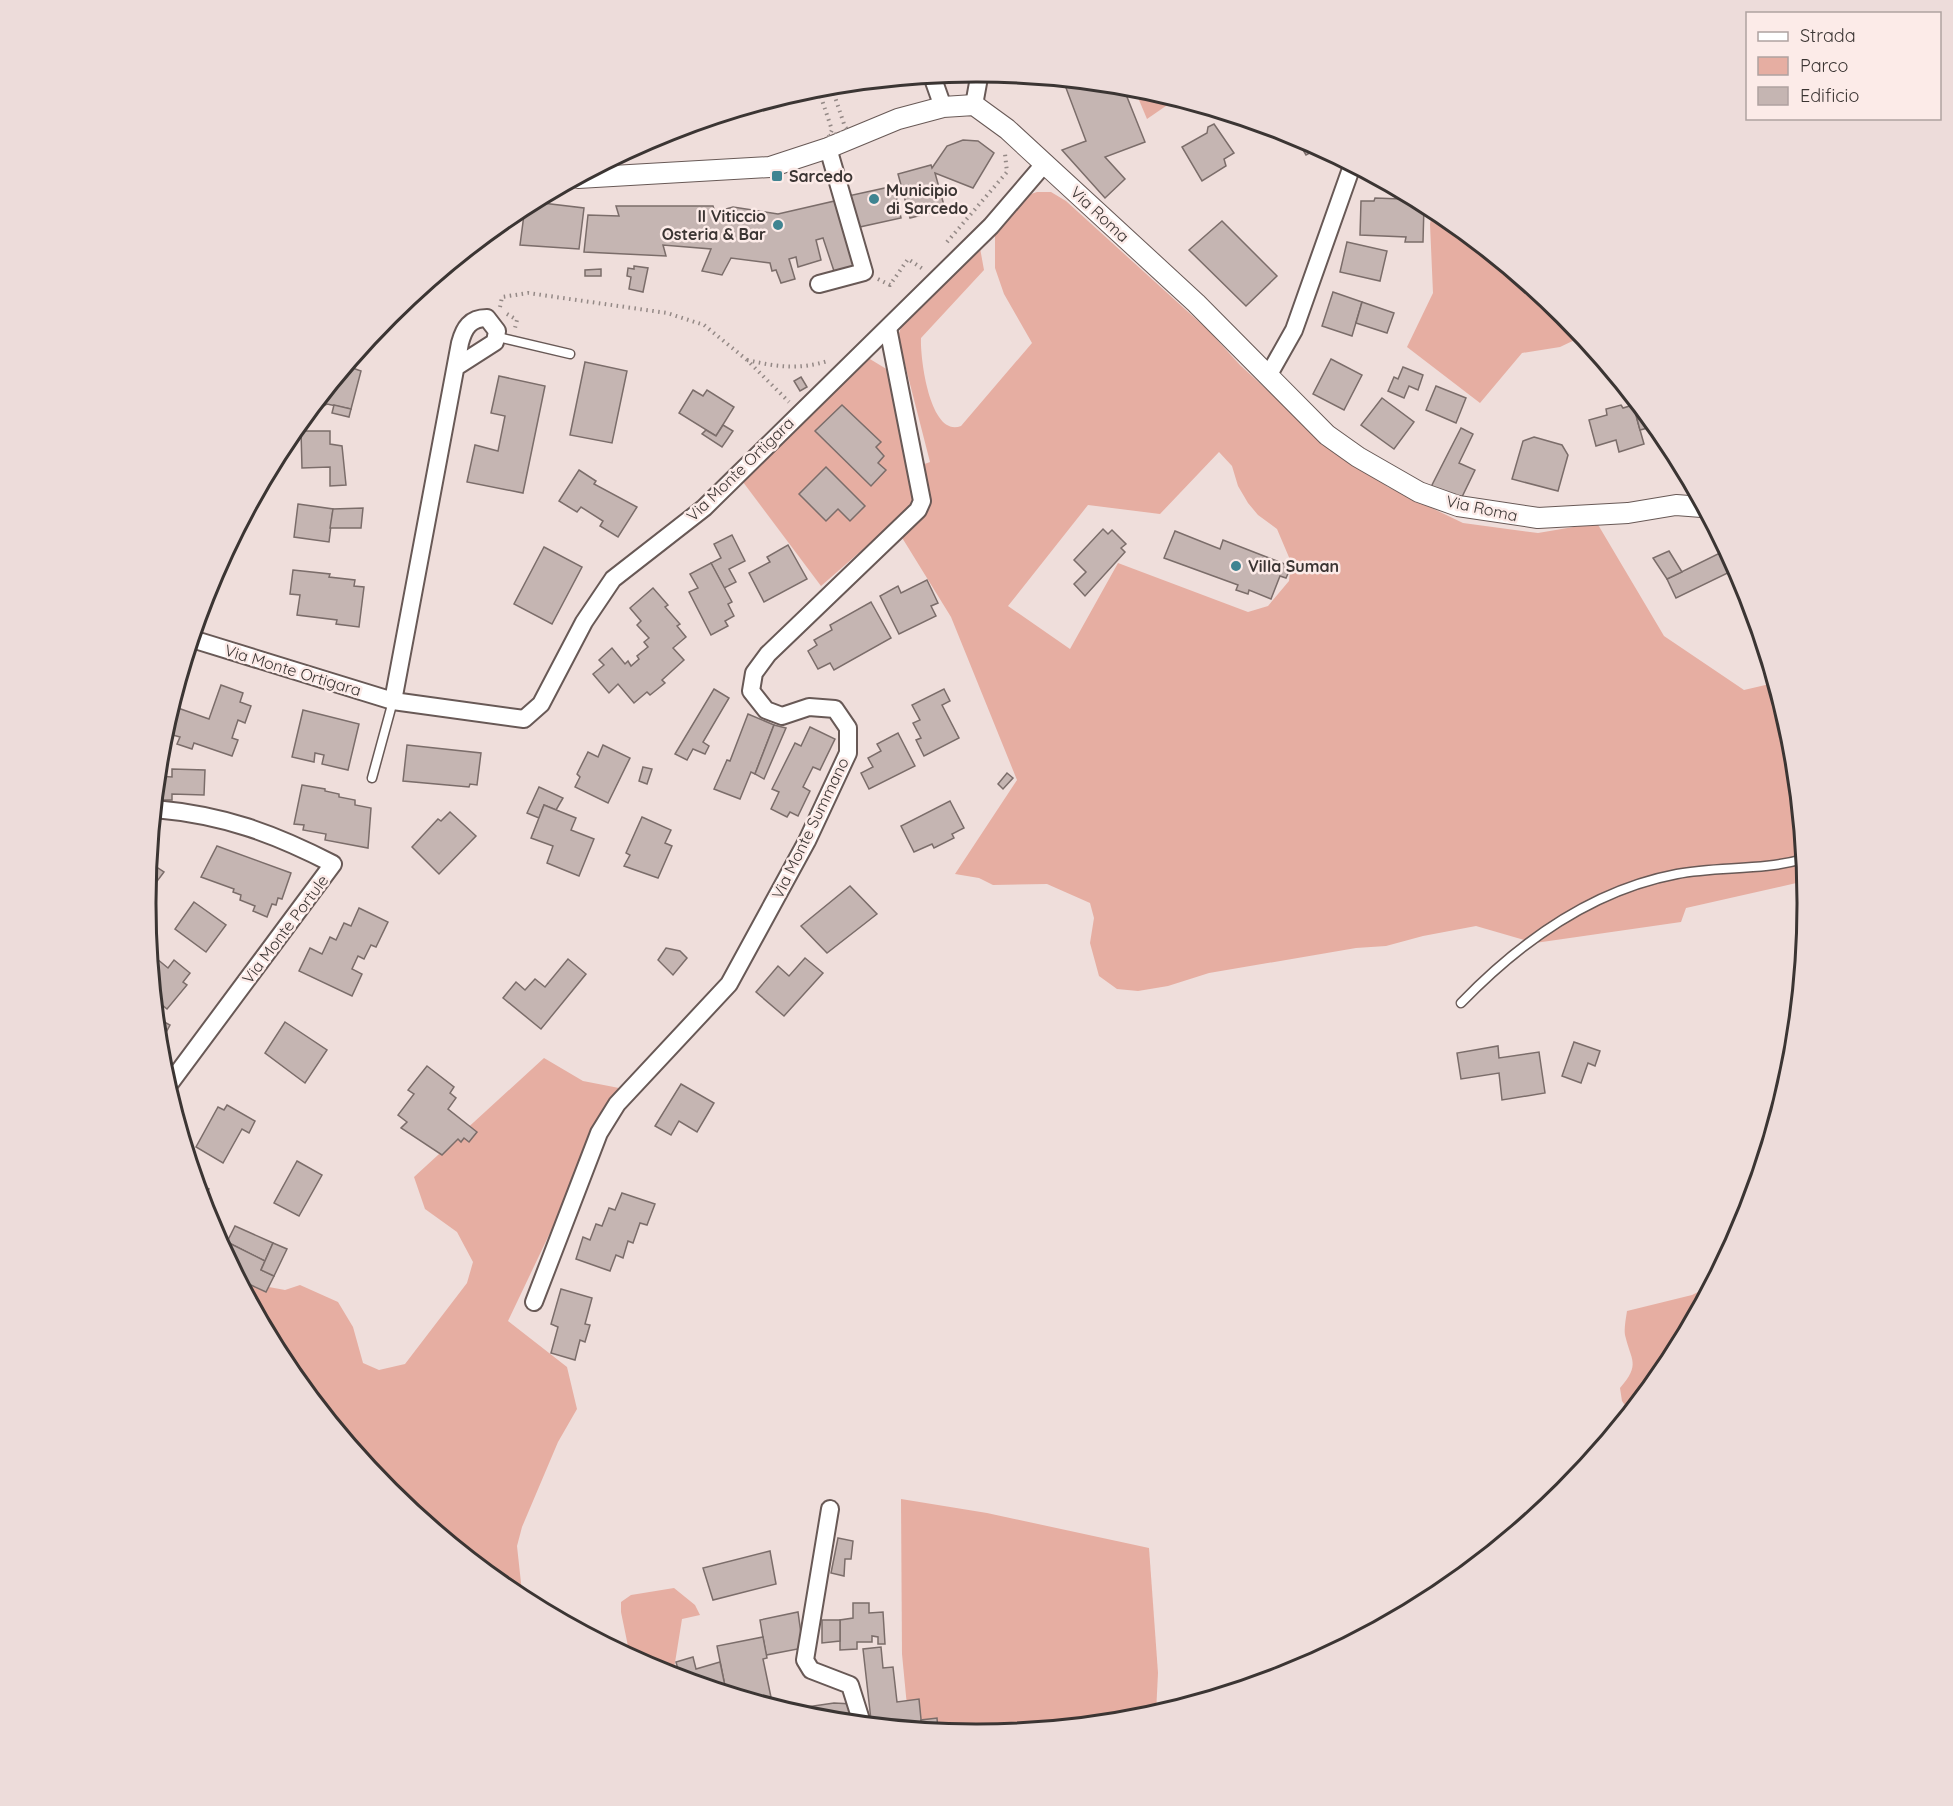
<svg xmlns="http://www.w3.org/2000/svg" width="1953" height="1806" font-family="Quicksand,sans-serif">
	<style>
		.green { fill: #e6aea2; fill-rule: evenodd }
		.building { fill: #c5b5b2; stroke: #7b6d6a; stroke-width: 1.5 }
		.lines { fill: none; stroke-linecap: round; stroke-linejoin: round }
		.service-casing { stroke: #685956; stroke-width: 11 }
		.minor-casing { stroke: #685956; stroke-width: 20 }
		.tertiary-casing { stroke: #685956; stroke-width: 22 }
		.path { stroke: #948986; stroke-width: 4; stroke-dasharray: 1.5 4.5; stroke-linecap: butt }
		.service { stroke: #fff; stroke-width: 8 }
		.minor { stroke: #fff; stroke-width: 16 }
		.tertiary { stroke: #fff; stroke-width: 20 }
		.poi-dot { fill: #3f8491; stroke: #fcebe8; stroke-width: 2 }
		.labels { text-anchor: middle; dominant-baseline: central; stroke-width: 5; stroke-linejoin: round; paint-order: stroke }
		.poi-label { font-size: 16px; font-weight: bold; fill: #3b3533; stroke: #fcebe8; text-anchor: start }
		.street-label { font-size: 16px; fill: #3b3533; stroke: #fcebe8 }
		.rim { fill: none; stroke: #3b3533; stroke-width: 3 }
	</style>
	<rect width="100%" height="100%" fill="#efdedb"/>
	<g class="green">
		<polygon points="1134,88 1139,88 1176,99 1147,119"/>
		<path d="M1037,192H1051L1066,201L1208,330L1240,365L1318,437L1388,487L1463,523L1538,533L1597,523L1664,636L1744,690L1774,683L1792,741L1805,881L1686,908L1681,922L1535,943L1476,926L1423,936L1386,946L1356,948L1209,973L1168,986L1138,991L1117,989L1099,976L1090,943L1094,918L1090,903L1047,884L993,885L979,878L955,874L1017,780L951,617L893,523L821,586L737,474L860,353L893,373L911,469L930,462L900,345L899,333L903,322L980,248L984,270L921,338C920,358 930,438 961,426L1032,343L1004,294L995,268V232L1028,195ZM1219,452L1232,466L1238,486L1248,503L1258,515L1277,529L1291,562L1289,581L1268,606L1248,612L1118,563L1070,649L1008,606L1088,505L1160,514Z"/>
		<polygon points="1433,209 1564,316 1581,337 1560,347 1522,353 1480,403 1407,347 1433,293 1430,224"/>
		<polygon points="544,1058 583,1081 619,1088 508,1321 567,1367 577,1409 558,1442 522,1527 517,1546 522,1592 520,1596 389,1490 285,1364 242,1282 285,1290 300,1285 338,1302 353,1327 363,1363 379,1370 405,1364 467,1283 473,1262 457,1232 425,1209 414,1177"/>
		<path d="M1717,1272L1667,1365L1629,1411L1622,1401L1620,1388C1641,1364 1631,1361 1625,1335C1624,1328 1626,1318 1627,1311L1692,1295L1704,1289Z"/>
		<polygon points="901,1499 987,1513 1149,1548 1158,1673 1156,1713 1138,1718 976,1734 909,1727 902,1654"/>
		<polygon points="674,1588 695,1605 700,1615 682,1619 673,1675 630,1656 621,1612 621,1602 631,1595"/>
	</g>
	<g class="building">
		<polygon points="1063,80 1123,87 1145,142 1105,157 1125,179 1105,198 1062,150 1086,141"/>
		<polygon points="1214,124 1234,153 1224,159 1226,166 1202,181 1182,147 1207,133 1208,127"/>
		<polygon points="1295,136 1319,148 1306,155"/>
		<polygon points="963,140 978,141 994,153 973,188 935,173 945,209 910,218 898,174 931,165 932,168 947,146"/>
		<polygon points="894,186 901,218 855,228 848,196"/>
		<polygon points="1403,194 1424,205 1423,242 1405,242 1406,237 1360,235 1361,201 1374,201 1375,198 1402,199"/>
		<polygon points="839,200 859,271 836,277 823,238 816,240 821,260 798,267 796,257 789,259 795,279 781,283 776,270 772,271 770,263 731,258 722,275 702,271 711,249 663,245 666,256 584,252 588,215 619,216 616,206 713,206 715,212 733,207 778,214"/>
		<polygon points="534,202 584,208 579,249 520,245 525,207"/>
		<polygon points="1222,221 1277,276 1246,306 1189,250"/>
		<polygon points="1347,242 1387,251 1380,281 1340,272"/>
		<polygon points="634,266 648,268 643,292 629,289 631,277 627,276 628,268 634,269"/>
		<polygon points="601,269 601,276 585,276 585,270"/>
		<polygon points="1333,292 1362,302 1352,336 1322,326"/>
		<polygon points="1362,302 1394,313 1387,333 1356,323"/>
		<polygon points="1331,359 1362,375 1344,410 1313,394"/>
		<polygon points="585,362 627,371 612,443 570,435"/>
		<polygon points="347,366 361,371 351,409 327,404 320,408 318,402"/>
		<polygon points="1403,367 1423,375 1418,390 1409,386 1404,398 1388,391 1394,377 1398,379"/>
		<polygon points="499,376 545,386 523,493 467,482 475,445 498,451 505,416 491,413"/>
		<polygon points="801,377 807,387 800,391 794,381"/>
		<polygon points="1436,386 1466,398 1456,423 1426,410"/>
		<polygon points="693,390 703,396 707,390 734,407 716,436 679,413"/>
		<polygon points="1382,398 1414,422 1394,449 1361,425"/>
		<polygon points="334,405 351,409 349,417 332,413"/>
		<polygon points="842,405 881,442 876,447 884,456 878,463 886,470 871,486 815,431"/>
		<polygon points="1621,405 1623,408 1633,405 1644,444 1619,452 1616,440 1596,446 1589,420 1607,415 1606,409"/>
		<polygon points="1647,417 1655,426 1640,430 1637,419"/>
		<polygon points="723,425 733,431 722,447 702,434 706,430 716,436"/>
		<polygon points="1461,428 1473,434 1459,463 1475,470 1460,501 1431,487"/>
		<polygon points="301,431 330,431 330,444 342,446 346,485 330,486 330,467 302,468"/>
		<polygon points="1534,437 1562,445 1568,455 1558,491 1512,479 1523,441"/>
		<polygon points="826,467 865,506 850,521 838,509 826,521 799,494"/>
		<polygon points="579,470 596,481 594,484 637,507 618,537 600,526 603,521 581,507 577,512 559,501"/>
		<polygon points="298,504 333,509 329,542 294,537"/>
		<polygon points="363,508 361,528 330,528 333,509"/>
		<polygon points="1103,529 1108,534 1112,530 1126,544 1121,548 1125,552 1085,596 1074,584 1086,572 1074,560"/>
		<polygon points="1175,531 1220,549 1223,540 1287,565 1286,567 1290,569 1286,578 1280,576 1271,599 1249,590 1248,594 1236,590 1238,585 1164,558"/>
		<polygon points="732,535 745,561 729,569 736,582 724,588 711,563 721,558 714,544"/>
		<polygon points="788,545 807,579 764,602 749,573 770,562 767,557"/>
		<polygon points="544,547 582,567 552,624 514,604"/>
		<polygon points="1726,550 1736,569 1676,598 1667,579"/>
		<polygon points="1669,551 1682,572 1667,579 1653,558"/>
		<polygon points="711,563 732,602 728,604 734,616 725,621 728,626 711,635 689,592 698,588 690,574"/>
		<polygon points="293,570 330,574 329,577 355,580 354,586 364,587 359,627 336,624 337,620 297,615 300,595 290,594"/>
		<polygon points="927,580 938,603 931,606 936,616 899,634 880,596 898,586 901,593"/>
		<polygon points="653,588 668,605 665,607 680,624 677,626 686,637 673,648 684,660 662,680 665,683 650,695 647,692 634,703 618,684 609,693 593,674 604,665 599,660 612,648 625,664 628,661 631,666 639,659 637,656 648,647 644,642 649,638 637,625 641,621 630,608"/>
		<polygon points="871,602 891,638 834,670 830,663 818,669 808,651 817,645 814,640 832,630 830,625"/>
		<polygon points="221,685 243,693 240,702 251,706 245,723 238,720 232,738 238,740 232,756 194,743 192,749 177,744 180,737 169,734 178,708 209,719"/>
		<polygon points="714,689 729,698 703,742 709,746 705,754 693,749 687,760 675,754"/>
		<polygon points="944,689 950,701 942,705 959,738 924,756 916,740 921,738 913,723 920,720 912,705"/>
		<polygon points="303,710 359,724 348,770 322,764 324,755 315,753 314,762 292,757"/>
		<polygon points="748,714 774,725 755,774 751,772 740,799 714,789 727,760 730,761"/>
		<polygon points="774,725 786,728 764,779 755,774"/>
		<polygon points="810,727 835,739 820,770 813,767 803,787 810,791 798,816 790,812 787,817 771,809 779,792 772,789 795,743 801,746"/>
		<polygon points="898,733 915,766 869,789 861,773 873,767 868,758 881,751 877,744"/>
		<polygon points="407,745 481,753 477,785 470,784 469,787 403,781"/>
		<polygon points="603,745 630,758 608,803 575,787 580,777 577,774 588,752 598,757"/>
		<polygon points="643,767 652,769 647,784 639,781"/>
		<polygon points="172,769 205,770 204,795 172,794 172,800 156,800 158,776 172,777"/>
		<polygon points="1007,773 1013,778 1003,789 998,784"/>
		<polygon points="302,785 325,789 325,791 339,794 339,797 355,800 355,805 371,808 368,848 325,840 326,834 303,830 304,825 294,824"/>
		<polygon points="539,787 563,798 556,810 544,805 539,818 527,813"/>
		<polygon points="950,801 964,828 952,834 954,838 934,848 932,844 914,852 901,826"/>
		<polygon points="544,805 576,818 571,830 594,839 579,876 547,863 553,846 531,838"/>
		<polygon points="450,812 476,836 439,874 412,847 438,819 441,821"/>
		<polygon points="642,817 671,830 665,843 672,846 658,878 624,866 630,855 626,853"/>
		<polygon points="217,846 291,873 282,899 278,898 276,905 272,904 267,917 253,911 255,906 240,900 241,895 233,892 234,889 201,877"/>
		<polygon points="150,857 157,863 155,866 164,872 146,896"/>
		<polygon points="850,886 877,914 827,953 801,926"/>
		<polygon points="194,902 226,925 206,952 175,929"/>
		<polygon points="359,908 388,922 376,947 371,945 364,959 358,956 352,969 362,974 352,996 299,971 310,948 322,954 330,937 336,940 344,923 351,926"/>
		<polygon points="666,948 680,951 687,958 673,975 658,960"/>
		<polygon points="151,954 168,968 174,960 190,973 183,982 187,985 167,1009 155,999"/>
		<polygon points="805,958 823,973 784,1016 756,992 778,966 789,976"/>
		<polygon points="568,959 586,974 541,1029 503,998 516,982 525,990 535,979 545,987"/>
		<polygon points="157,1018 170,1025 163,1038 168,1041 160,1055"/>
		<polygon points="285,1022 327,1050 305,1083 265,1053"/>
		<polygon points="1574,1042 1600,1051 1595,1066 1588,1063 1581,1083 1562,1076"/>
		<polygon points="1498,1046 1499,1058 1539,1052 1545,1093 1502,1100 1499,1073 1461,1079 1457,1053"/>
		<polygon points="427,1066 454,1087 450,1093 456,1098 448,1109 477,1132 469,1142 464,1138 461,1142 458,1139 442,1155 401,1128 407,1122 398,1115 414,1094 408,1090"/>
		<polygon points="681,1084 714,1103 697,1132 679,1121 671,1135 655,1126"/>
		<polygon points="227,1105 255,1121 249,1133 242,1129 223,1163 196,1147 218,1107 224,1110"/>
		<polygon points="297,1161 322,1175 299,1216 274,1203"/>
		<polygon points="197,1184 209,1189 203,1203"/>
		<polygon points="622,1193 655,1204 647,1225 640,1223 633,1243 628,1241 623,1258 616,1255 610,1271 576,1259 583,1237 590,1240 596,1224 602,1226 609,1208 615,1210"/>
		<polygon points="235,1226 273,1243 265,1261 227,1242"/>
		<polygon points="227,1242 265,1261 261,1270 274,1276 266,1292 240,1280 224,1250"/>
		<polygon points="273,1243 287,1249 274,1276 261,1270"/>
		<polygon points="561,1289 592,1298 585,1324 590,1325 585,1342 580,1340 575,1360 551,1353 558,1327 551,1324"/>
		<polygon points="838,1538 853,1541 851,1559 845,1559 844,1576 831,1573"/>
		<polygon points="770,1551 776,1584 713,1600 703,1568"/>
		<polygon points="853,1603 869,1603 869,1613 883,1612 885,1644 878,1644 878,1637 872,1636 872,1642 857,1642 857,1649 840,1650 840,1620 853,1618"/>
		<polygon points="798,1612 803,1648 766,1655 760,1620"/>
		<polygon points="822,1620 840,1620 840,1641 822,1643"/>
		<polygon points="763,1637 767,1658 763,1659 772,1702 766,1703 726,1691 717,1646"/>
		<polygon points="881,1647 883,1668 893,1667 897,1702 919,1699 922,1729 874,1724 874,1719 871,1720 863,1649"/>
		<polygon points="693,1657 696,1669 720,1662 726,1691 680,1677 676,1662"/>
		<polygon points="834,1703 853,1704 856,1722 814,1718 786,1710"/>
		<polygon points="937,1718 938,1730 922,1729 921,1720"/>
	</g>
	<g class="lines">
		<defs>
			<g id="service">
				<polyline points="498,337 570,354"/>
				<polyline points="372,778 393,701"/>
				<path d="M1461,1003C1520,942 1592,890 1677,874C1718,866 1762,871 1803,859"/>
			</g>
			<g id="minor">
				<polyline points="932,76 943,107"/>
				<polyline points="974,105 980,72"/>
				<polyline points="819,284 864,272 828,148"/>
				<polyline points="1268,376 1294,330 1352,166"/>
				<polyline points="192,639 393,701 524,719 541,704 584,622 613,579 704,508 991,226 1045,163"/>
				<path d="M393,701L460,343C464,328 470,318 487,318L497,331L495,342L456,367"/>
				<path d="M155,809C223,815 273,833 333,864L168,1086"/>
				<polyline points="534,1302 599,1133 617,1104 729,984 807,841 848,753 848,728 835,709 809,707 782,716 766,710 751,691 754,673 768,654 918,510 922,501 888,328"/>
				<polyline points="830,1509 805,1660 811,1670 850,1685 862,1723"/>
			</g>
			<polyline id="tertiary" points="578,178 770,167 828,148 898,119 943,107 974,105 1007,129 1196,303 1327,435 1358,457 1419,492 1458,506 1538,518 1628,513 1676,505 1702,507"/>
		</defs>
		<use href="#service" class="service-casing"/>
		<use href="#minor" class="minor-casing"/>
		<use href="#tertiary" class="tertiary-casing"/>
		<g class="path">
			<polygon points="832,88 845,127 849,131 829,136 832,130 820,94"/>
			<polyline points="947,242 1007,172 1005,154"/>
			<polyline points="878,279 890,285 908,259 923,269"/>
			<polyline points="500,307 502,297 528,293 667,313 704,325 747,360 789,402"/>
			<polyline points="507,314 517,320 515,328"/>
			<path d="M747,360C778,367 798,370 828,361"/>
		</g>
		<use href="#service" class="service"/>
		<use href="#minor" class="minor"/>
		<use href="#tertiary" class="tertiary"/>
	</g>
	<g class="poi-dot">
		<rect x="771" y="170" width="12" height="12" rx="3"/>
		<circle cx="874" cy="199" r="6"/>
		<circle cx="778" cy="225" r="6"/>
		<circle cx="1236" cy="566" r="6"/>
	</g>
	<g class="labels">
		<g class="poi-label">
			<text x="789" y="176">Sarcedo</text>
			<text x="886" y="190">Municipio<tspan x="886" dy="18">di Sarcedo</tspan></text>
			<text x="766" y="216" text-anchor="end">Il Viticcio<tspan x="766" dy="18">Osteria &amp; Bar</tspan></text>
			<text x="1248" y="566">Villa Suman</text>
		</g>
		<g class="street-label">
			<text transform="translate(1100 214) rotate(43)">Via Roma</text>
			<text transform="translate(740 469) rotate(-44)">Via Monte Ortigara</text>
			<text transform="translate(1482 508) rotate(12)">Via Roma</text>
			<text transform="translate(293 670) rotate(17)">Via Monte Ortigara</text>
			<text transform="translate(810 828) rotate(-64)">Via Monte Summano</text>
			<text transform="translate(285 929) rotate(-53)">Via Monte Portule</text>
		</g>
	</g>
	<path d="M0 0H1953V1806H0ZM976 82H977A820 820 0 0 1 1797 902V904A820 820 0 0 1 977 1724H976A820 820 0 0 1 156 904V902A820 820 0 0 1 976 82Z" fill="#eddcda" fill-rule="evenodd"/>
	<path class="rim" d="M976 82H977A820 820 0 0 1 1797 902V904A820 820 0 0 1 977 1724H976A820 820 0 0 1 156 904V902A820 820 0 0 1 976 82Z"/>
	<rect x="1746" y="12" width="195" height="108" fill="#fcebe8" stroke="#afa2a0" stroke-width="1.5"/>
	<rect x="1758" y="32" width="30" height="9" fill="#ffffff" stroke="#afa2a0" stroke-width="1.5"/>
	<text x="1800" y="42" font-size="18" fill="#3b3533">Strada</text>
	<rect x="1758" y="57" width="30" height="18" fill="#e6aea2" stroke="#afa2a0" stroke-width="1.5"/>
	<text x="1800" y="72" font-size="18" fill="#3b3533">Parco</text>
	<rect x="1758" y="87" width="30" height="18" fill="#c5b5b2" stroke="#afa2a0" stroke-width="1.5"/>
	<text x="1800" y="102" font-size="18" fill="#3b3533">Edificio</text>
</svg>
